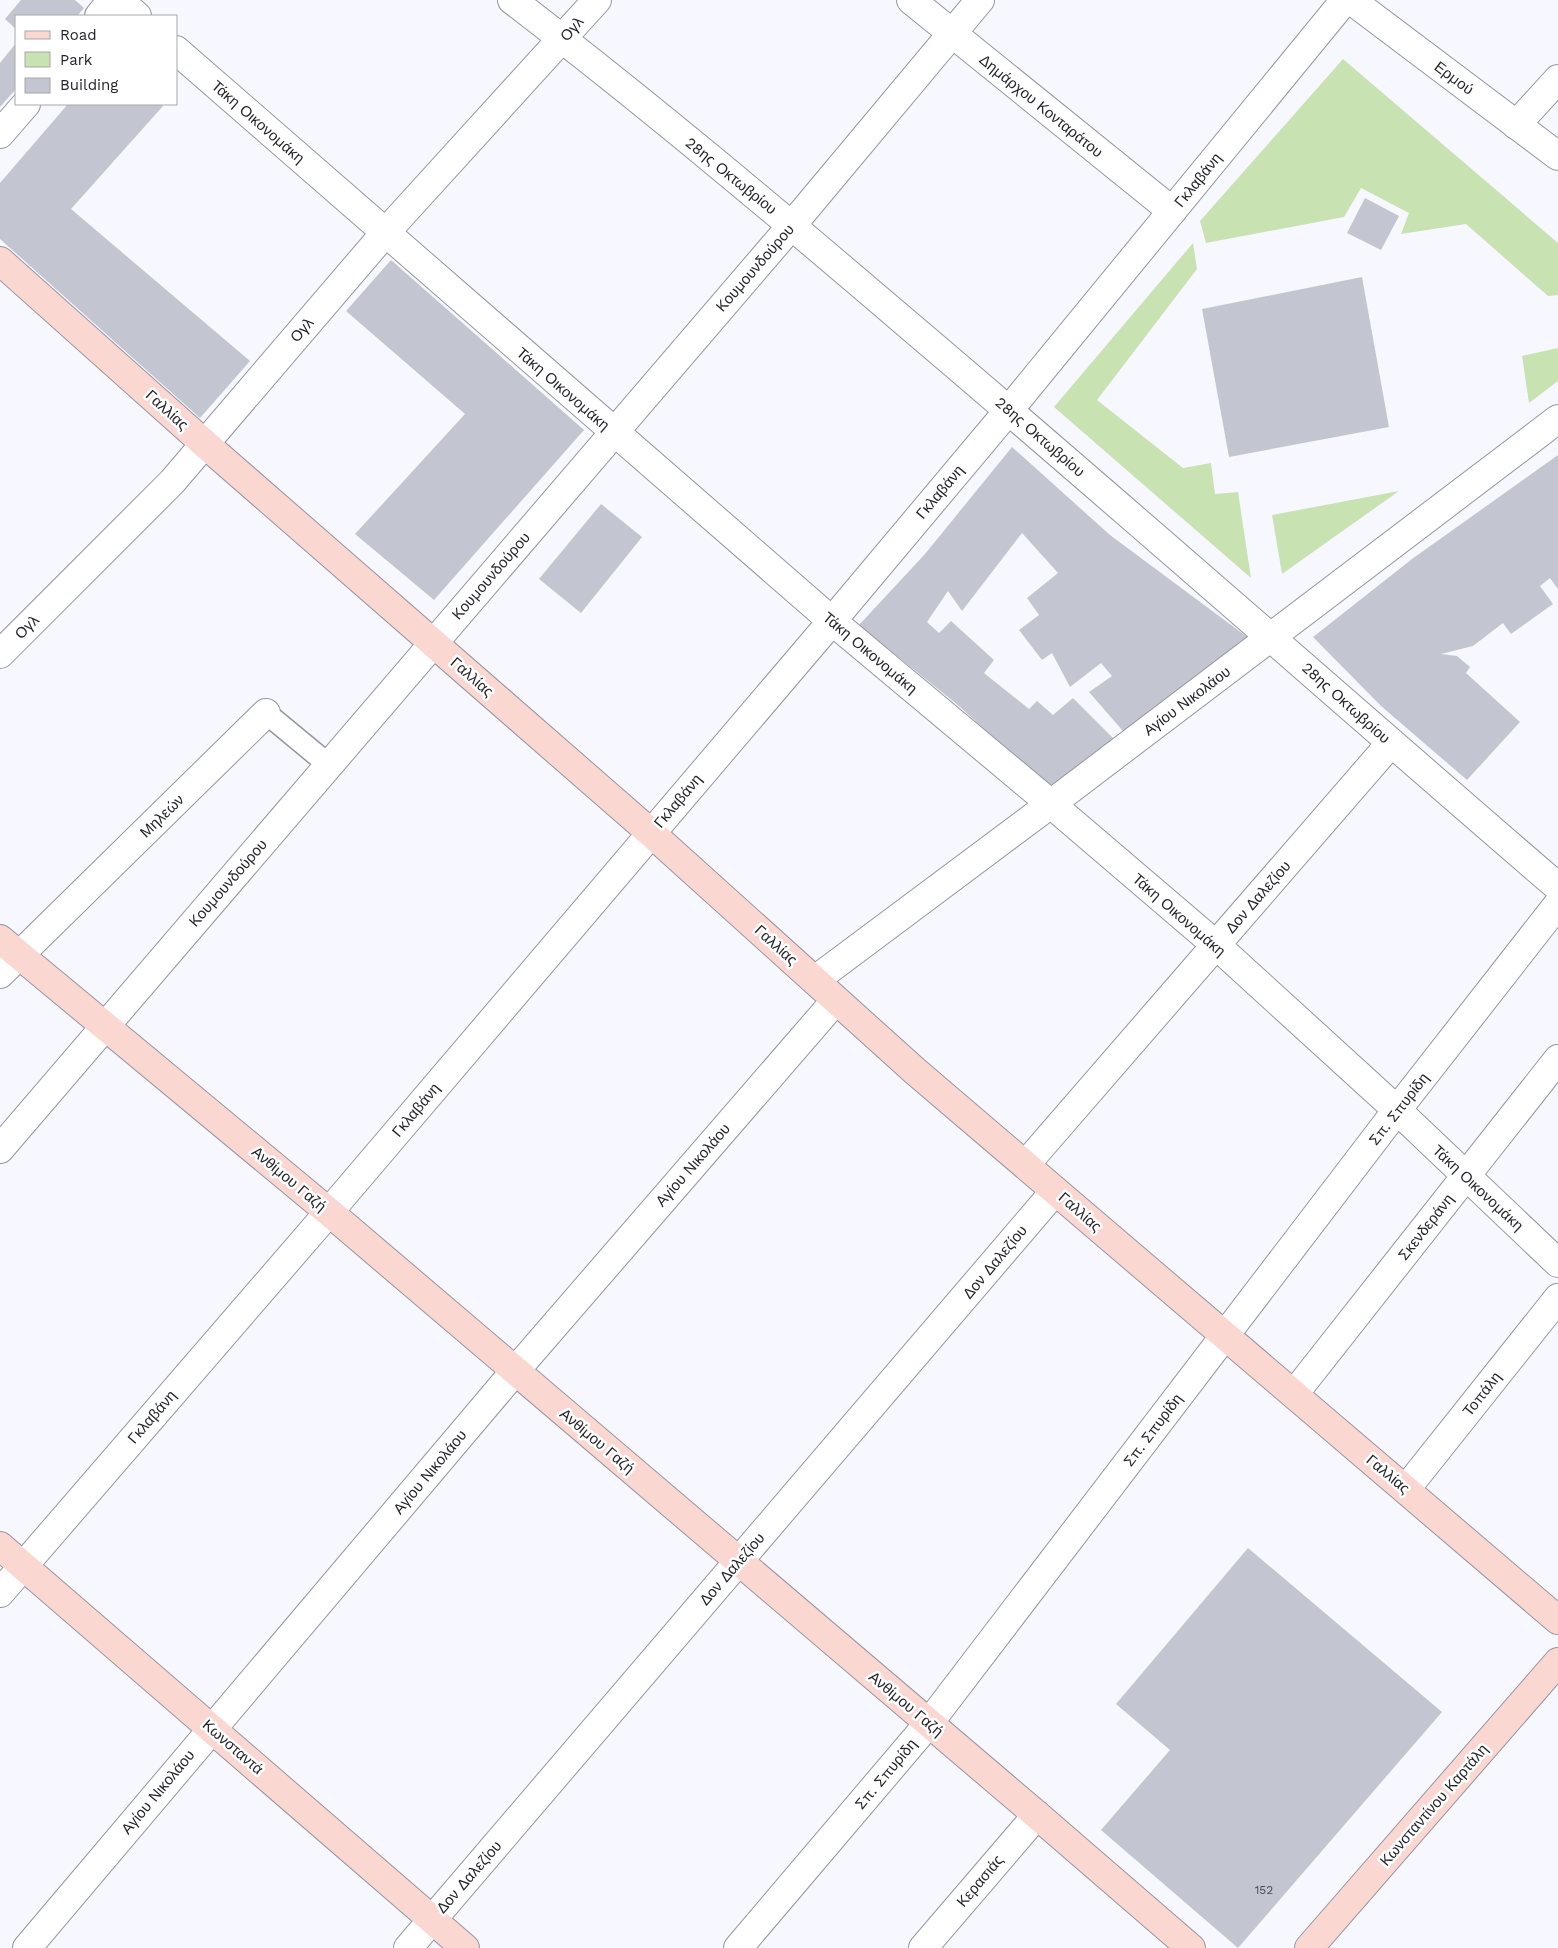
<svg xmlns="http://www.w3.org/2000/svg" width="1558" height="1948" font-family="'Work Sans',sans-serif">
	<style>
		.green { fill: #c9e2b1 }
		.building { fill: #c3c6d0 }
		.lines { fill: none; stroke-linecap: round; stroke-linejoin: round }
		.lane-casing { stroke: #9496a0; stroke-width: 24 }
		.street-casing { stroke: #9496a0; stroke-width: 30 }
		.secondary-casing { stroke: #9496a0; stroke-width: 30 }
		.lane { stroke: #fff; stroke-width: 21 }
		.street { stroke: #fff; stroke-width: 28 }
		.secondary { stroke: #fbd7d2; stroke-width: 28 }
		.labels { text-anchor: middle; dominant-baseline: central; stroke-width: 5; stroke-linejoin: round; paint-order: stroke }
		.number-label { font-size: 12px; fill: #4b4c52 }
		.street-label { font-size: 15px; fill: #232428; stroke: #fff }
	</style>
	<rect width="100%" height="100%" fill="#f7f8ff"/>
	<g class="green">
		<polygon points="1343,59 1558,243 1558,295 1548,296 1466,224 1401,234 1409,213 1361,188 1344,217 1206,243 1200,221"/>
		<polygon points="1193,243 1197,269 1097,400 1183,468 1211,463 1215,494 1238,492 1251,578 1054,407"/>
		<polygon points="1558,348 1558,381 1529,403 1522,356"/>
		<polygon points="1399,491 1282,574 1272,515"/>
	</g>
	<g class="building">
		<polygon points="21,0 75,0 84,8 77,16 16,16 16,29 5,19"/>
		<polygon points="16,43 16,89 0,107 0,63"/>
		<polygon points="68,104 160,104 163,106 71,209 250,361 200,418 0,239 0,183"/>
		<polygon points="1365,198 1399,216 1381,250 1347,233"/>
		<polygon points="391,260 584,430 434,600 355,534 465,414 346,311"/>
		<polygon points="1362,277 1389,427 1229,457 1202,309"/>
		<polygon points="1012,447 1110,535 1254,642 1129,738 1089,692 1112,676 1101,663 1070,687 1052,653 1042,660 1019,630 1039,615 1027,598 1058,573 1022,533 962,611 948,591 927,622 939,633 951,621 994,660 984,673 1029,709 1037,701 1053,715 1073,698 1117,742 1053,792 959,706 859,625 925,554"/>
		<polygon points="1558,455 1558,589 1550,578 1540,586 1553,604 1511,634 1503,623 1473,646 1441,654 1457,656 1470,667 1466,673 1520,722 1467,780 1381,706 1313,637 1412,559"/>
		<polygon points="601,504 642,537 581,613 539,579"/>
		<polygon points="1248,1548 1442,1712 1238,1948 1101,1830 1170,1750 1116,1704"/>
	</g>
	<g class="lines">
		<defs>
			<polyline id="lane" points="266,713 329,765"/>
			<g id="street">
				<polyline points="119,0 137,16"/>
				<path d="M512,0C649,105 781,216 912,328C1129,512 1342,701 1558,887"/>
				<polyline points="911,0 1172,211"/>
				<polyline points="1351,0 1558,156"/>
				<polyline points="99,16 112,0"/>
				<polyline points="176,50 832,621 1051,804 1216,945 1397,1110 1558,1263"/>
				<polyline points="1516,125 1558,79"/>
				<polyline points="0,134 26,104"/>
				<polyline points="0,654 172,482 385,233 597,0"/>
				<polyline points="0,974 266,713"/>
				<polyline points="815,980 1060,797 1558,419"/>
				<polyline points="0,1149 792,225 980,0"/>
				<polyline points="1026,1164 1391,743"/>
				<polyline points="1294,1394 1558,1059"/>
				<polyline points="1406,1489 1558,1298"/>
				<polyline points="0,1593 329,1212 832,621 1009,410 1345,0"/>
				<polyline points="27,1948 515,1371 836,1000"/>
				<polyline points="408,1948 1055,1191"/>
				<polyline points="738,1948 929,1723 1397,1110 1558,904"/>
				<polyline points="923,1948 1037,1815"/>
			</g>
			<g id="secondary">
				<polyline points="0,261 205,444 651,833 915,1071 1558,1620"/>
				<polyline points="0,939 329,1212 1037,1815 1191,1948"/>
				<polyline points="0,1546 465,1948"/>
				<polyline points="1309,1948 1558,1662"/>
			</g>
		</defs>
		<use href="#lane" class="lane-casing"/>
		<use href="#street" class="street-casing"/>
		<use href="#secondary" class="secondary-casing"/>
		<use href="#lane" class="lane"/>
		<use href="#street" class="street"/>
		<use href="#secondary" class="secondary"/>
	</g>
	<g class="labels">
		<g class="number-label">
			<text x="1264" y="1890">152</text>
		</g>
		<g class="street-label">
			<text transform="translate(572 29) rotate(-49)">Ογλ</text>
			<text transform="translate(1454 78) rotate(37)">Ερμού</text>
			<text transform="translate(1041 106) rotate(39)">Δημάρχου Κονταράτου</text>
			<text transform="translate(258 122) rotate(41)">Τάκη Οικονομάκη</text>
			<text transform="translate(731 176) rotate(39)">28ης Οκτωβρίου</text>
			<text transform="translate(1198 180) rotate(-51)">Γκλαβάνη</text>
			<text transform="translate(755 268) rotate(-49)">Κουμουνδούρου</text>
			<text transform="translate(302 330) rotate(-49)">Ογλ</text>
			<text transform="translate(563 389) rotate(41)">Τάκη Οικονομάκη</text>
			<text transform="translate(167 410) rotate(42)">Γαλλίας</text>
			<text transform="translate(1040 437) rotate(41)">28ης Οκτωβρίου</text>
			<text transform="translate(940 492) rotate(-50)">Γκλαβάνη</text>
			<text transform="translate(491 576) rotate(-49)">Κουμουνδούρου</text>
			<text transform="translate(27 627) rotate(-45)">Ογλ</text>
			<text transform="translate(870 653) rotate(40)">Τάκη Οικονομάκη</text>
			<text transform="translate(472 677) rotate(41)">Γαλλίας</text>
			<text transform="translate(1187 701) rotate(-37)">Αγίου Νικολάου</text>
			<text transform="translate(1346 703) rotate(42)">28ης Οκτωβρίου</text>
			<text transform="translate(678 801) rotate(-50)">Γκλαβάνη</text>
			<text transform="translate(162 816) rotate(-44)">Μηλεών</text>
			<text transform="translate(228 883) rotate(-49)">Κουμουνδούρου</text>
			<text transform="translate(1258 897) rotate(-49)">Δον Δαλεζίου</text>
			<text transform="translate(1179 915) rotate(41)">Τάκη Οικονομάκη</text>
			<text transform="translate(776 945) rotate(42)">Γαλλίας</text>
			<text transform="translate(1399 1109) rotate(-52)">Σπ. Σπυρίδη</text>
			<text transform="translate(416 1110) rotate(-50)">Γκλαβάνη</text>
			<text transform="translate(693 1165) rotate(-49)">Αγίου Νικολάου</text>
			<text transform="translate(289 1179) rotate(40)">Ανθίμου Γαζή</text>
			<text transform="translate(1478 1188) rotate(43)">Τάκη Οικονομάκη</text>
			<text transform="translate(1080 1212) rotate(41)">Γαλλίας</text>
			<text transform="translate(1426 1227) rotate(-52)">Σκενδεράνη</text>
			<text transform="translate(995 1262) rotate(-50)">Δον Δαλεζίου</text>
			<text transform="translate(1482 1394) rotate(-52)">Τοπάλη</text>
			<text transform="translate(152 1417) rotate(-49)">Γκλαβάνη</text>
			<text transform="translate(1153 1430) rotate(-53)">Σπ. Σπυρίδη</text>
			<text transform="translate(597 1441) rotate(40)">Ανθίμου Γαζή</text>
			<text transform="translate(430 1472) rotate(-50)">Αγίου Νικολάου</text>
			<text transform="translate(1388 1474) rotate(40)">Γαλλίας</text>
			<text transform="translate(732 1569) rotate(-49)">Δον Δαλεζίου</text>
			<text transform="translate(906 1704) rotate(40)">Ανθίμου Γαζή</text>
			<text transform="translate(233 1747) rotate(41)">Κωνσταντά</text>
			<text transform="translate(886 1774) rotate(-50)">Σπ. Σπυρίδη</text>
			<text transform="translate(158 1792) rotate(-50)">Αγίου Νικολάου</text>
			<text transform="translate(1434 1805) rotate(-49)">Κωνσταντίνου Καρτάλη</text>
			<text transform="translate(469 1877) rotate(-49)">Δον Δαλεζίου</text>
			<text transform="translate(980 1881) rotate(-50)">Κερασιάς</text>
		</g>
	</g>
	<rect x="15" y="15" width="162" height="90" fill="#ffffff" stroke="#a7a7a9"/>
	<rect x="25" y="31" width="25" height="8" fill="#fbd7d2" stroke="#a7a7a9"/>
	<text x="60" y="40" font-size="15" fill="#232428">Road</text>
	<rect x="25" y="52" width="25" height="15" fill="#c9e2b1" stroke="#a7a7a9"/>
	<text x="60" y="65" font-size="15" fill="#232428">Park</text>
	<rect x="25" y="78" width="25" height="15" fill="#c3c6d0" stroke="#a7a7a9"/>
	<text x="60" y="90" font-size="15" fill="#232428">Building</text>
</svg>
